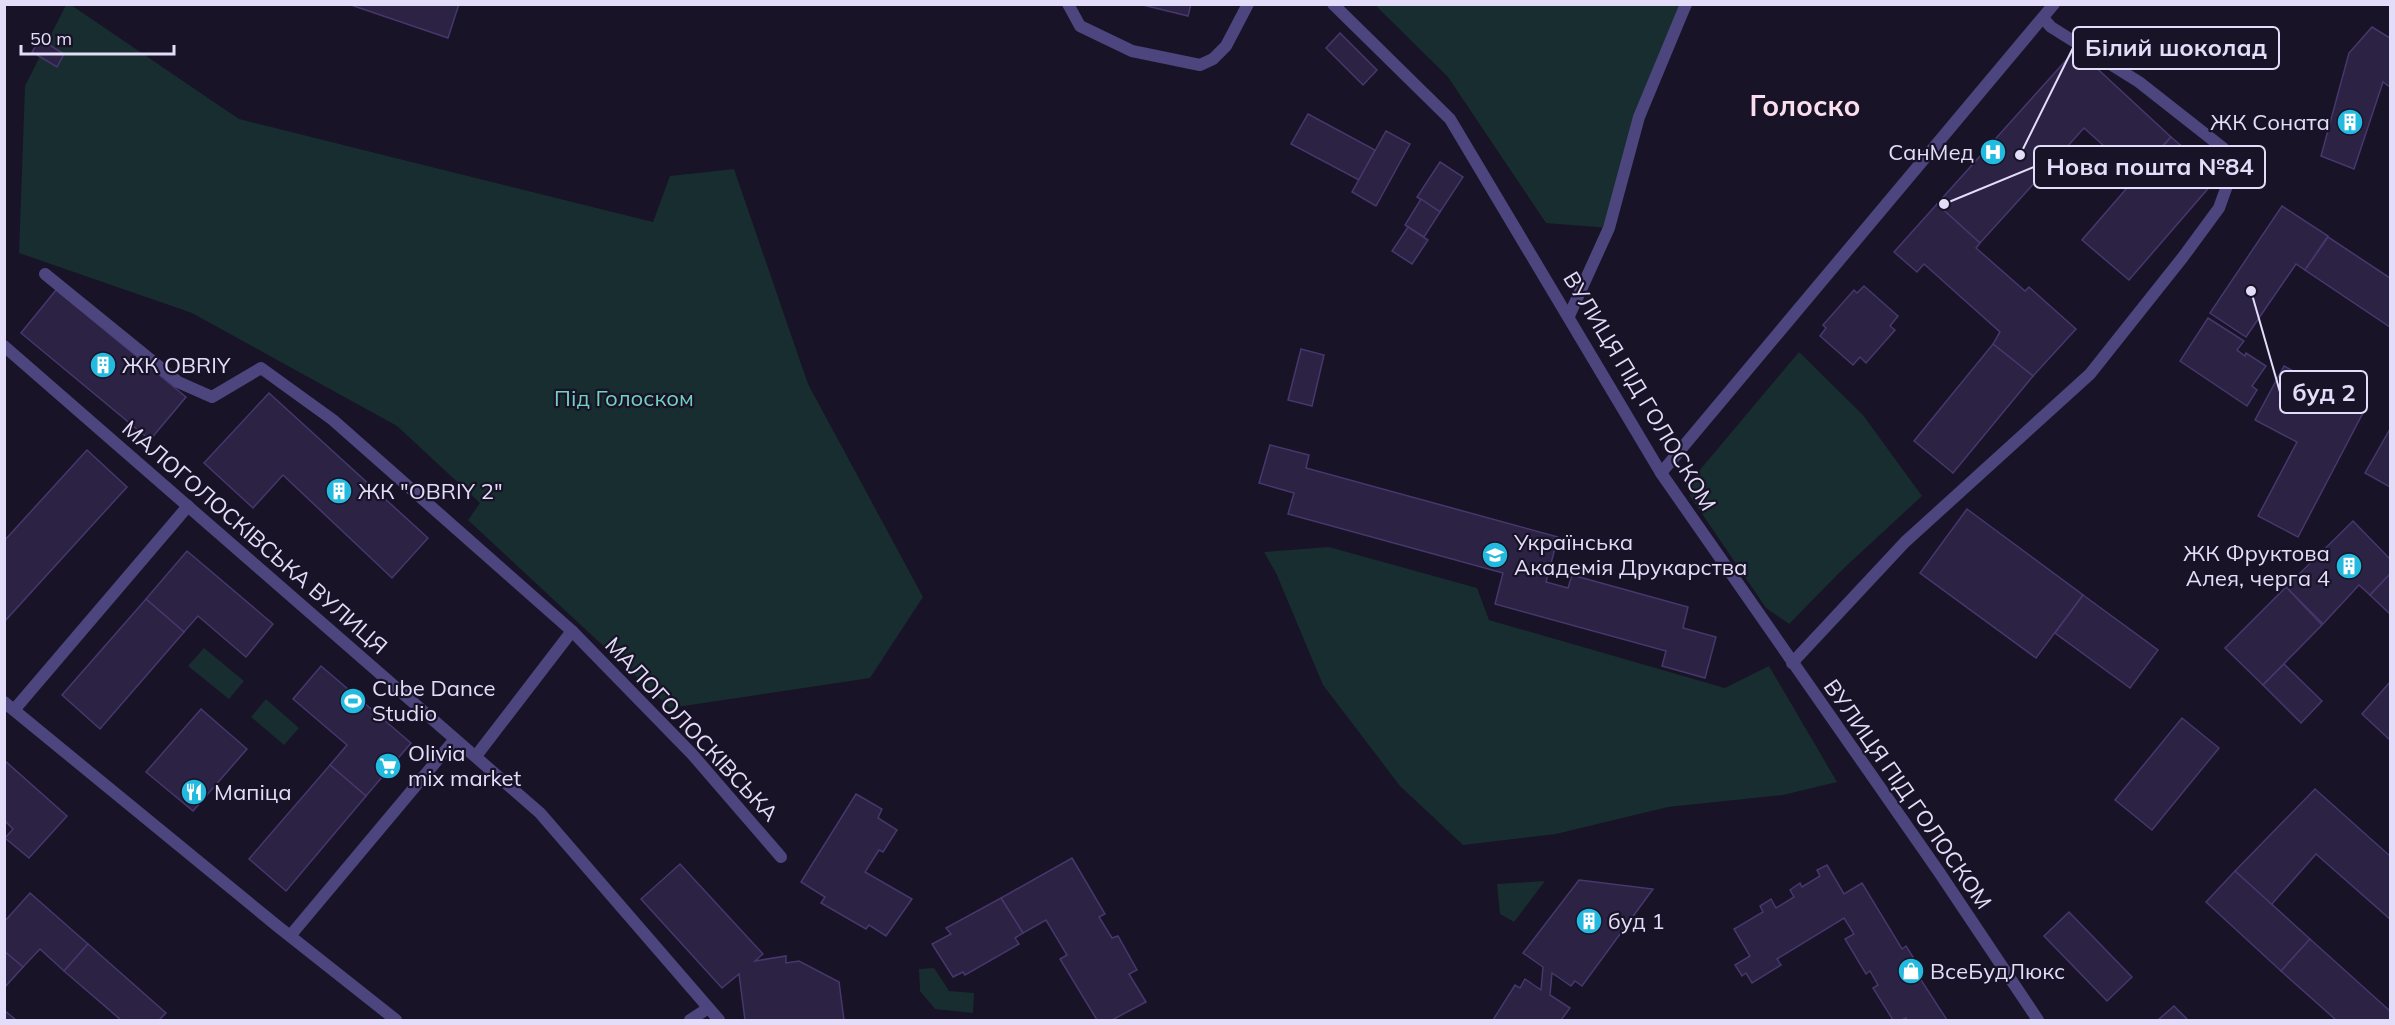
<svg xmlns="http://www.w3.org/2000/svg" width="2395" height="1025" font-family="Mulish,sans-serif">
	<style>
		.green { fill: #172d2f }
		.building { fill: #2c2244; stroke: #47376d; stroke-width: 1.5 }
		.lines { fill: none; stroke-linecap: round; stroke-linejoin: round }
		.minor { stroke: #4c457e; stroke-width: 12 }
		.labels { text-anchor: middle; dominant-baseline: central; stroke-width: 4.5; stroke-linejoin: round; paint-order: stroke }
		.poi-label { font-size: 22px; fill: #e3ddfa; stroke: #181326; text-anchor: start }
		.street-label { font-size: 22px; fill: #e3ddfa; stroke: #181326 }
		.park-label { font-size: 22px; fill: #72d1c2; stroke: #181326 }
		.district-label { font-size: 28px; font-weight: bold; fill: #fadeed; stroke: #181326 }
		.leader { fill: none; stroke: #e3ddfa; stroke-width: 2 }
		.callout-dot { fill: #e3ddfa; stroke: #181326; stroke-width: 2 }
		.callout { fill: #181326; stroke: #e3ddfa; stroke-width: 2 }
		.callout-label { font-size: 24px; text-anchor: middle; font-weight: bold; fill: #e3ddfa }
	</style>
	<rect width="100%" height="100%" fill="#181326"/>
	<g class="green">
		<polygon points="66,5 71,5 239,119 653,222 670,176 734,169 808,384 923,597 870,678 670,708 468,520 480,503 397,426 192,313 19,253 25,86"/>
		<polygon points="1375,5 1693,5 1639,109 1609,228 1546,223 1448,77"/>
		<polygon points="1799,352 1863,415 1922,496 1844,568 1789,624 1766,608 1690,496 1694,477"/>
		<polygon points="1329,547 1477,588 1489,620 1725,688 1769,666 1837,782 1783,795 1668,807 1556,834 1463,845 1400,786 1323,685 1276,573 1264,552"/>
		<polygon points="204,648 244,681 229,699 188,666"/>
		<polygon points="266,699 299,728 284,745 251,717"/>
		<polygon points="1545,881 1514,922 1500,914 1497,884"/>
		<polygon points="934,968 949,991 974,993 973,1013 935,1009 920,991 919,969"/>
	</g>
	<g class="building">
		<polygon points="348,4 459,4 448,38"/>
		<polygon points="1139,4 1191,4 1188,16"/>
		<polygon points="2372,27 2390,38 2390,87 2383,82 2354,169 2321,156 2349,53"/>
		<polygon points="1340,33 1377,70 1363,85 1326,48"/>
		<polygon points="40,39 64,54 57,67 32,52"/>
		<polygon points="2076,49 2171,137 2135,174 2084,128 1980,243 1937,204"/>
		<polygon points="1308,114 1375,150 1359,180 1291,144"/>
		<polygon points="1386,131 1410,144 1376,206 1352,192"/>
		<polygon points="2171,137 2218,177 2129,280 2082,240"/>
		<polygon points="1440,162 1463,177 1440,212 1417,197"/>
		<polygon points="1421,199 1440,212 1424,237 1405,225"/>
		<polygon points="1937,204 1980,243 1976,248 2025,291 2029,287 2076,329 2033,376 1993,344 2000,332 1924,264 1917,272 1894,252"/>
		<polygon points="2282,206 2328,236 2305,270 2296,264 2246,337 2210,313"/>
		<polygon points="1408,227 1428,240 1412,264 1392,251"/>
		<polygon points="2328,237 2390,278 2390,327 2305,270"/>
		<polygon points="1864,286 1898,316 1890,326 1895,330 1866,363 1860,357 1853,365 1820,336 1826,328 1823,325 1854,290 1857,293"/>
		<polygon points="56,290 186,397 150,440 21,333"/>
		<polygon points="2208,318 2244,341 2237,350 2245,356 2246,353 2266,366 2252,386 2257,390 2247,406 2180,361"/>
		<polygon points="1993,344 2033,376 1953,473 1914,441"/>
		<polygon points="1301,349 1324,355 1312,406 1288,400"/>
		<polygon points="2284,366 2365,409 2298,537 2258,516 2297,442 2255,420"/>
		<polygon points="269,393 428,538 392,578 283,475 253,508 204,463"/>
		<polygon points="2390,429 2390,487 2365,473"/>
		<polygon points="1270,445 1309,455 1306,468 1558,537 1546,582 1568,588 1572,575 1688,607 1683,628 1716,637 1705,678 1662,666 1666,651 1495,604 1503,573 1288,514 1294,493 1259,483"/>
		<polygon points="87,450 127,487 4,622 4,541"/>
		<polygon points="1967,509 2083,595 2036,658 1920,573"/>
		<polygon points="2353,521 2390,559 2390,574 2370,595 2359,585 2323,624 2286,587"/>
		<polygon points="187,551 273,624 246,657 198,616 184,632 146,599"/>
		<polygon points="2390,574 2390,614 2370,595"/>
		<polygon points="2286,587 2322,625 2263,685 2225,648"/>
		<polygon points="2083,595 2158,650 2130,688 2055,633"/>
		<polygon points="146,599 184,632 100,729 62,695"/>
		<polygon points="2284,664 2322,701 2301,723 2263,685"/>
		<polygon points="321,666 411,743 366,796 330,765 347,745 293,699"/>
		<polygon points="2390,682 2390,740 2362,714"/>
		<polygon points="201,709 247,749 193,811 146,772"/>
		<polygon points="2182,718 2219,748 2152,830 2115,800"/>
		<polygon points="4,760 67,816 29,858 5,838 13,829 4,820"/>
		<polygon points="330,765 366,796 286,891 249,859"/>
		<polygon points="2315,789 2390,856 2390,919 2316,854 2271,905 2235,871"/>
		<polygon points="856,794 882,809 878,818 897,830 883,852 879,850 865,872 912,899 886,936 869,925 866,929 821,903 825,897 801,882"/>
		<polygon points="1072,858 1105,914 1099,917 1112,938 1118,936 1137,970 1129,974 1146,1002 1112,1020 1097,1020 1060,959 1067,955 1046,920 1023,933 1001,898"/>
		<polygon points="680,864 763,954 755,961 786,956 786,963 799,961 839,982 844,1020 745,1020 739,974 722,988 641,899"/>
		<polygon points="1827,865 1844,894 1862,883 1902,949 1906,946 1913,957 1910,963 1947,1020 1907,1020 1906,1018 1901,1020 1893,1020 1873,988 1878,985 1870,971 1866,974 1845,939 1854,934 1844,918 1777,959 1781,965 1752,983 1746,973 1742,976 1735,965 1750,956 1734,929 1763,912 1760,906 1771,899 1776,908 1794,897 1790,890 1800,883 1802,887 1820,876 1817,870"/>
		<polygon points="2235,871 2310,939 2281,971 2206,902"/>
		<polygon points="1579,880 1653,889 1582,986 1575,981 1571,986 1552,973 1550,995 1570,1008 1561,1020 1493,1020 1515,985 1520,988 1525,979 1541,990 1543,967 1523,953"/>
		<polygon points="30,893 88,944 64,971 40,949 23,967 4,951 4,922"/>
		<polygon points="1001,898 1023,933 1015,938 1019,944 965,975 963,972 953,977 932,944 951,934 946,928"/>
		<polygon points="2069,912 2132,977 2107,1001 2044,936"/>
		<polygon points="2310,939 2390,1011 2390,1020 2336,1020 2281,971"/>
		<polygon points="88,944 166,1013 159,1020 121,1020 64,971"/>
		<polygon points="4,951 23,967 4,988"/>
		<polygon points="2174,1006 2188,1020 2158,1020"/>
		<polygon points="4,1010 16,1020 4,1020"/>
	</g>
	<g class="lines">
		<g class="minor">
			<polyline points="1068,4 1080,26 1132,51 1200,65 1213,59 1226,46 1248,4"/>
			<polyline points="1333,4 1450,119 1661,473 1939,872 2038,1020"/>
			<polyline points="45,274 178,382 212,397 261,368 333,420 572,631 476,756"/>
			<polyline points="1569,316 1609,228 1639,117 1686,4"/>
			<polyline points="4,346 540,813 719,1020"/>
			<polyline points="1661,473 2054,4"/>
			<polyline points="572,631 692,754 781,857"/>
			<polyline points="1792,663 1905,542 2090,374 2183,257 2219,208 2232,172 2223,148 2139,82 2051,27 2043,18"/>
			<polyline points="4,702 276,925 396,1020"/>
			<polyline points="14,710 188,506"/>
			<polyline points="290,936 455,739"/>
			<polyline points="690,1020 707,1009"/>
		</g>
	</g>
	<defs>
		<symbol id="building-disc" viewBox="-11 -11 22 22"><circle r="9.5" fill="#23bae0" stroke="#181326"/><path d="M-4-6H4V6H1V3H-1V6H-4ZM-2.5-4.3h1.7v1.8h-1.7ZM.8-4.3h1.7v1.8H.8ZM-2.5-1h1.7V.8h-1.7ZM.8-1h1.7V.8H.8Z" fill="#fff"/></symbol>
		<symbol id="hospital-disc" viewBox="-11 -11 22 22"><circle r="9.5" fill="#23bae0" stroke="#181326"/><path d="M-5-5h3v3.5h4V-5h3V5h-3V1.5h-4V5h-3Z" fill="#fff"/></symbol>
		<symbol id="university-disc" viewBox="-11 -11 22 22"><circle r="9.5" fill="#23bae0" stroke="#181326"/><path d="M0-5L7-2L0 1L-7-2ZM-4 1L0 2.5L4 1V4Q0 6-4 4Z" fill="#fff"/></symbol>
		<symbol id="stadium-disc" viewBox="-11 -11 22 22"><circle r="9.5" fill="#23bae0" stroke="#181326"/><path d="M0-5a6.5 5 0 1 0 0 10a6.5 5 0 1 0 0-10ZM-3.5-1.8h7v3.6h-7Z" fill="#fff"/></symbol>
		<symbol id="supermarket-disc" viewBox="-11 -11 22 22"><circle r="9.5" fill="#23bae0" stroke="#181326"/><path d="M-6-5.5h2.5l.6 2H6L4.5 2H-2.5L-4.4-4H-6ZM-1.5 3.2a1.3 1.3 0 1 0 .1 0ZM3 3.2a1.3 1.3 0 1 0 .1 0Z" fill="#fff"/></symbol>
		<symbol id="restaurant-disc" viewBox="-11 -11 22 22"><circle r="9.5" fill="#23bae0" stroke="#181326"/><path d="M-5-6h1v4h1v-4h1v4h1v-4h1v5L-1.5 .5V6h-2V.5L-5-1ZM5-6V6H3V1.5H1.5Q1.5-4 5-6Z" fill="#fff"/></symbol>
		<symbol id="shop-disc" viewBox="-11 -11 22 22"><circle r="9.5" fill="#23bae0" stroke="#181326"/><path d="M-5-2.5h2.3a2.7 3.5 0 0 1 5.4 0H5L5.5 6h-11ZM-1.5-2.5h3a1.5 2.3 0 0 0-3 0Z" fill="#fff"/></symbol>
	</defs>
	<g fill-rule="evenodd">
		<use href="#building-disc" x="2335" y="107" width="30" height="30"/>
		<use href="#hospital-disc" x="1978" y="137" width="30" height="30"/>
		<use href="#building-disc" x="88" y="350" width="30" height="30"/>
		<use href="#building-disc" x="324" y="476" width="30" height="30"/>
		<use href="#university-disc" x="1480" y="540" width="30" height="30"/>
		<use href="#building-disc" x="2334" y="551" width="30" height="30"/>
		<use href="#stadium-disc" x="338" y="686" width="30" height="30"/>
		<use href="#supermarket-disc" x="373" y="751" width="30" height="30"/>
		<use href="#restaurant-disc" x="179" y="777" width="30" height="30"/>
		<use href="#building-disc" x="1574" y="906" width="30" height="30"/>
		<use href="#shop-disc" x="1896" y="956" width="30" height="30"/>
	</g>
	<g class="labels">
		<g class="poi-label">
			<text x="2330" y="122" text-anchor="end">ЖК Соната</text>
			<text x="1974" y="152" text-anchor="end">СанМед</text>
			<text x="122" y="365">ЖК OBRIY</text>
			<text x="358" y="491">ЖК "OBRIY 2"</text>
			<text x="1514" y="542">Українська<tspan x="1514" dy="25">Академія Друкарства</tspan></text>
			<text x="2330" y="553" text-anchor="end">ЖК Фруктова<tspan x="2330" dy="25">Алея, черга 4</tspan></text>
			<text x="372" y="688">Cube Dance<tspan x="372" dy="25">Studio</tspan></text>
			<text x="408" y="753">Olivia<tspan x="408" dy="25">mix market</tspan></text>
			<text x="214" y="792">Мапіца</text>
			<text x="1608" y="921">буд 1</text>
			<text x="1930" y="971">ВсеБудЛюкс</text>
		</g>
		<g class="street-label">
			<text transform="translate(1640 391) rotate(59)">ВУЛИЦЯ ПІД ГОЛОСКОМ</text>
			<text transform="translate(255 537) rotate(41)">МАЛОГОЛОСКІВСЬКА ВУЛИЦЯ</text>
			<text transform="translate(692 729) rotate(47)">МАЛОГОЛОСКІВСЬКА</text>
			<text transform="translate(1908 794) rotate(55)">ВУЛИЦЯ ПІД ГОЛОСКОМ</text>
		</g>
		<g class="park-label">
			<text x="624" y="398">Під Голоском</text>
		</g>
		<g class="district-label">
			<text x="1805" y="105">Голоско</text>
		</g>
	</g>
	<path class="leader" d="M2020 155L2073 48M1944 204L2034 167M2251 291L2280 392"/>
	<g class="callout-dot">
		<circle cx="2020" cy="155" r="6"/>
		<circle cx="1944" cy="204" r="6"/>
		<circle cx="2251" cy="291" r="6"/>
	</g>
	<g class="callout">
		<rect x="2073" y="27" width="206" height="42" rx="6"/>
		<rect x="2034" y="146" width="231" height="42" rx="6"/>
		<rect x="2280" y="371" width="87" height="42" rx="6"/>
	</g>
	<g class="callout-label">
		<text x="2176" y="56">Білий шоколад</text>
		<text x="2150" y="175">Нова пошта №84</text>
		<text x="2324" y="401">буд 2</text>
	</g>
	<rect width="2395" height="1025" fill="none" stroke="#e3ddfa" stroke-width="12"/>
	<path d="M21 45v9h153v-9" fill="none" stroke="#e3ddfa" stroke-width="3"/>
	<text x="30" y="45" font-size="18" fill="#e3ddfa" stroke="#181326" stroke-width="4.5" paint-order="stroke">50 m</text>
</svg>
